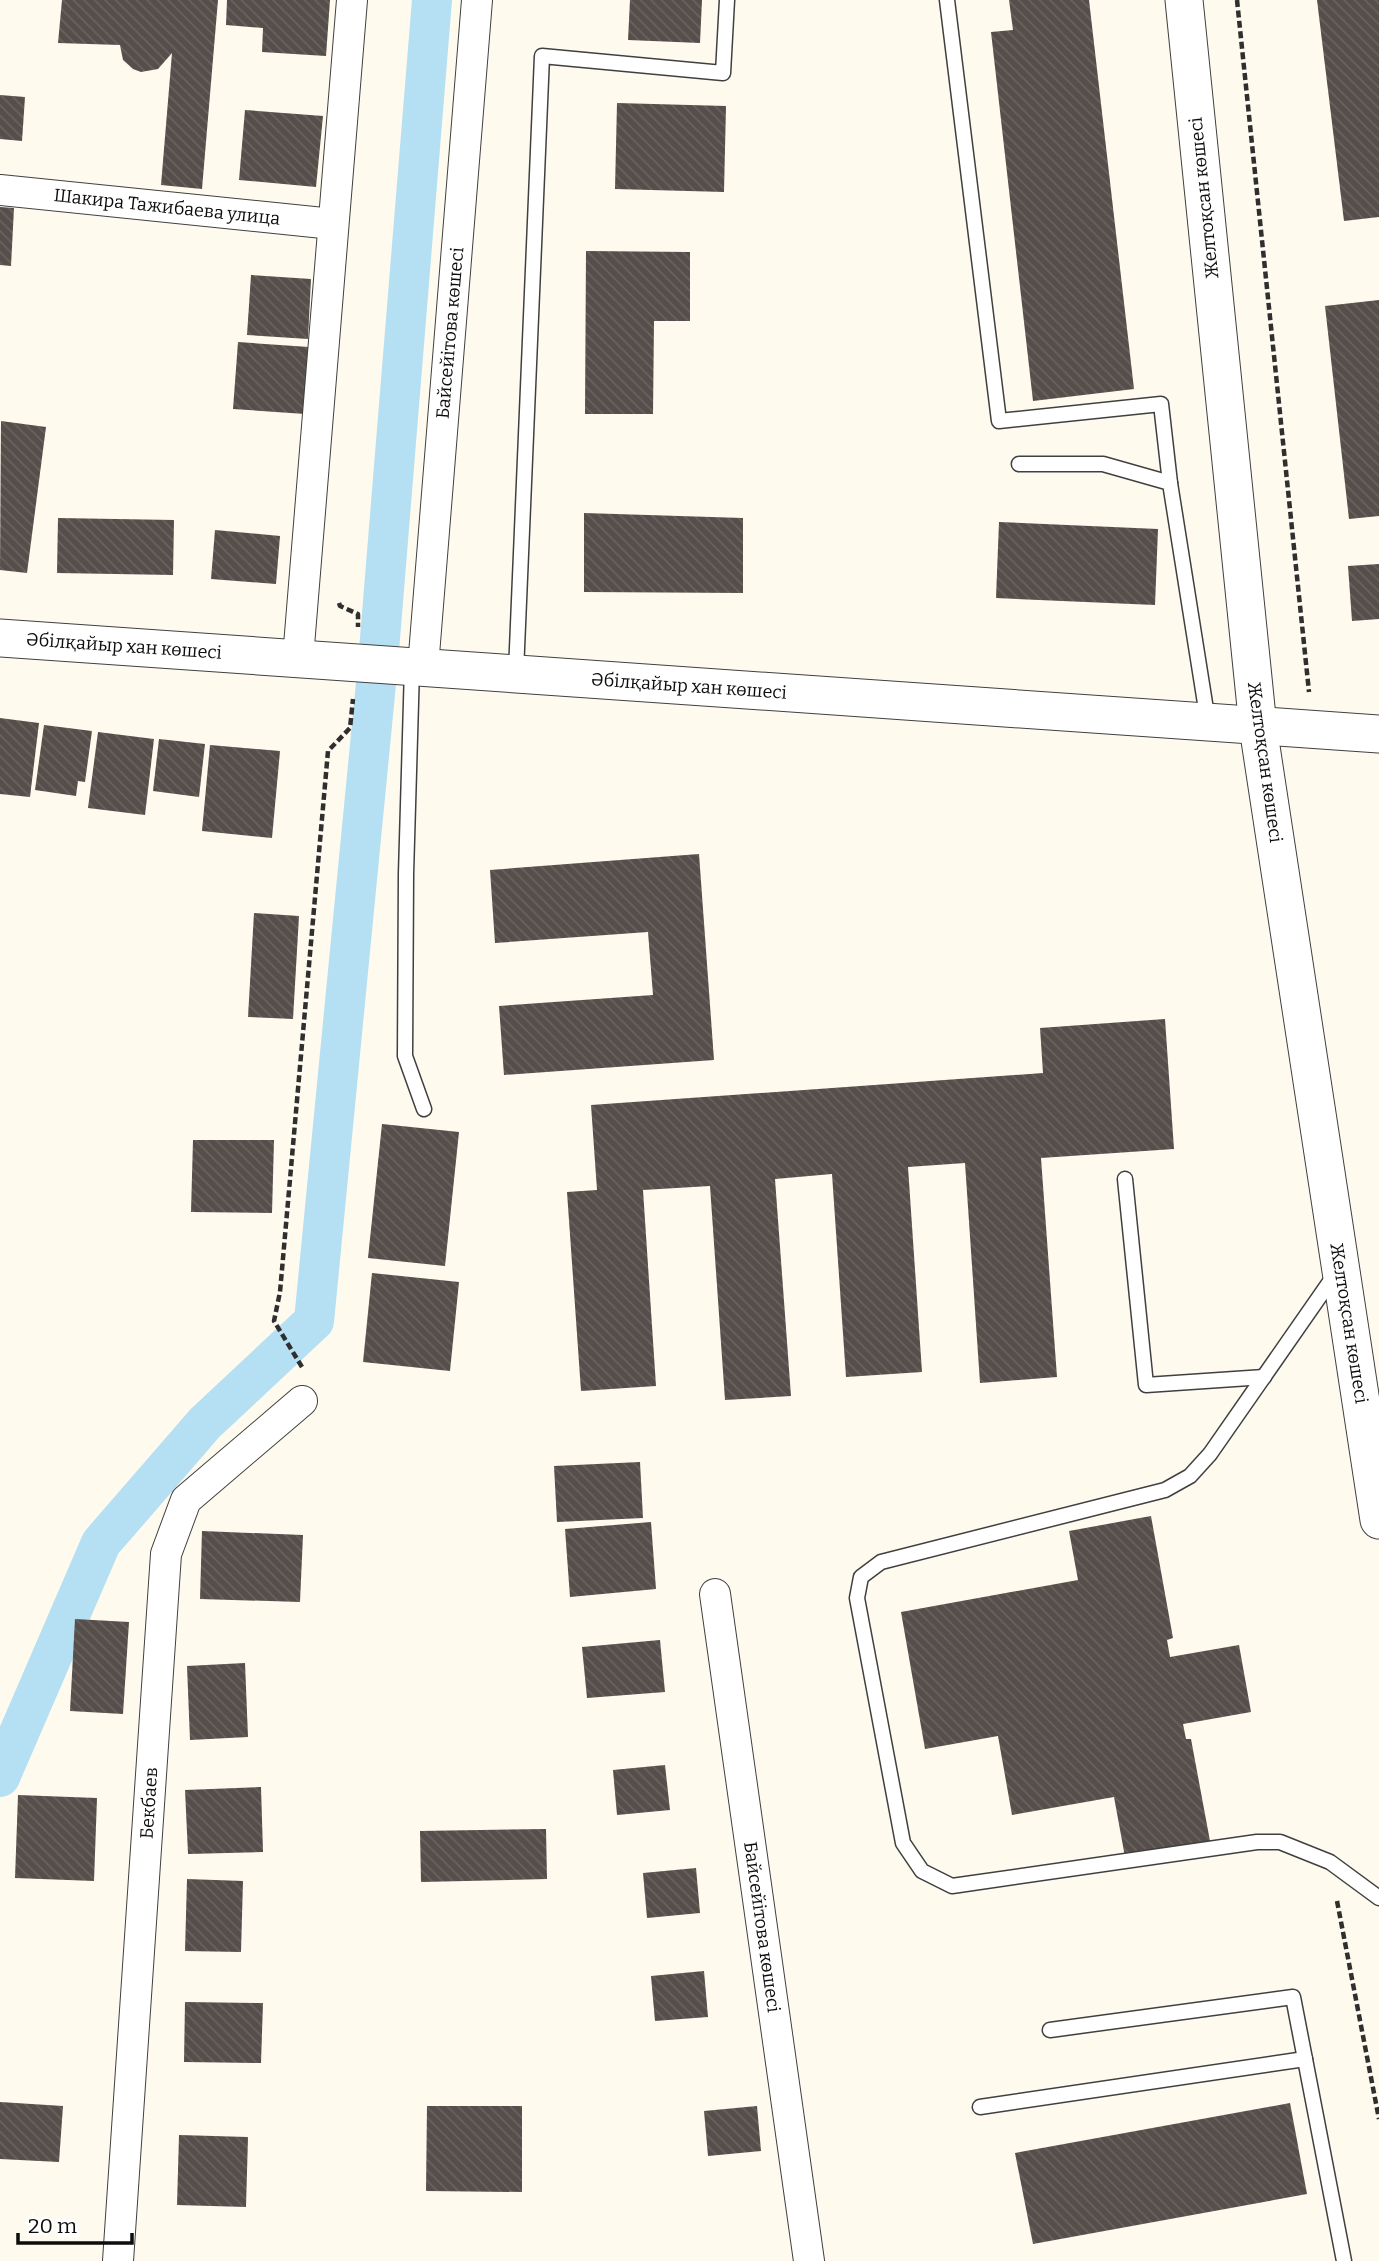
<svg xmlns="http://www.w3.org/2000/svg" width="1379" height="2261" font-family="Bitter,serif">
	<style>
		.lines { fill: none; stroke-linecap: round; stroke-linejoin: round }
		.canal { stroke: #b5dff3; stroke-width: 40 }
		.building { fill: url(#building-back-hatch) }
		.service-casing { stroke: #404040; stroke-width: 17 }
		.minor-casing { stroke: #404040; stroke-width: 32 }
		.tertiary-casing { stroke: #404040; stroke-width: 39 }
		.path { stroke: #2f2f2f; stroke-width: 4.5; stroke-dasharray: 7 3.5; stroke-linecap: butt }
		.service { stroke: #fff; stroke-width: 14 }
		.minor { stroke: #fff; stroke-width: 30 }
		.tertiary { stroke: #fff; stroke-width: 37 }
		.labels { text-anchor: middle; dominant-baseline: central; stroke-width: 7; stroke-linejoin: round; paint-order: stroke }
		.street-label { font-size: 18px; fill: #0d0d0d; stroke: #fff }
	</style>
	<defs>
		<pattern id="building-back-hatch" width="6" height="6" patternUnits="userSpaceOnUse" patternTransform="scale(1.75)"><rect width="6" height="6" fill="#554e4a"/><path d="M-1 5l2 2M0 0l6 6M5-1l2 2" fill="none" stroke="#686360"/></pattern>
	</defs>
	<rect width="100%" height="100%" fill="#fefaee"/>
	<g class="lines">
		<polyline class="canal" points="0,1777 101,1543 205,1423 314,1321 378,663 432,0"/>
	</g>
	<g class="building">
		<polygon points="62,0 218,0 202,189 161,185 172,53 158,69 141,72 133,69 123,60 120,45 58,43"/>
		<polygon points="227,0 330,0 326,56 262,52 263,28 226,25"/>
		<polygon points="630,0 702,0 700,43 628,40"/>
		<polygon points="1009,0 1089,0 1134,389 1033,401 991,32 1013,30"/>
		<polygon points="1317,0 1379,0 1379,217 1344,221"/>
		<polygon points="0,95 25,97 22,141 0,139"/>
		<polygon points="617,103 726,106 724,192 615,189"/>
		<polygon points="245,110 323,116 316,187 239,180"/>
		<polygon points="0,207 14,208 11,266 0,265"/>
		<polygon points="586,251 690,252 690,321 654,321 653,414 585,414"/>
		<polygon points="251,275 311,279 308,339 247,335"/>
		<polygon points="1379,300 1379,516 1349,519 1325,306"/>
		<polygon points="238,342 309,347 305,414 233,409"/>
		<polygon points="1,421 46,427 27,573 0,570"/>
		<polygon points="584,513 743,518 743,593 584,592"/>
		<polygon points="58,518 174,520 173,575 57,573"/>
		<polygon points="999,522 1158,529 1155,605 996,598"/>
		<polygon points="215,530 280,536 276,584 211,579"/>
		<polygon points="1379,564 1379,619 1352,621 1348,566"/>
		<polygon points="0,718 39,723 30,797 0,794"/>
		<polygon points="44,725 92,731 85,782 78,781 76,796 35,790"/>
		<polygon points="98,732 154,739 145,815 88,808"/>
		<polygon points="159,739 205,744 199,797 153,791"/>
		<polygon points="210,745 280,751 272,838 202,831"/>
		<polygon points="699,854 714,1060 504,1075 499,1006 653,995 648,932 495,943 490,870"/>
		<polygon points="254,913 299,916 293,1019 248,1017"/>
		<polygon points="1165,1019 1174,1149 1041,1158 1057,1377 980,1383 965,1163 908,1167 922,1372 846,1377 832,1174 775,1179 791,1396 725,1400 710,1186 643,1190 656,1386 581,1391 567,1192 597,1190 591,1105 1043,1073 1040,1028"/>
		<polygon points="382,1124 459,1132 445,1266 368,1258"/>
		<polygon points="193,1140 274,1140 272,1213 191,1212"/>
		<polygon points="372,1273 459,1282 450,1371 363,1362"/>
		<polygon points="640,1462 643,1518 557,1522 554,1466"/>
		<polygon points="1151,1516 1173,1638 1167,1640 1170,1657 1239,1645 1251,1712 1183,1724 1186,1739 1191,1739 1210,1841 1125,1857 1114,1797 1012,1815 998,1736 925,1749 901,1612 1078,1580 1069,1531"/>
		<polygon points="651,1522 656,1589 570,1597 565,1529"/>
		<polygon points="202,1531 303,1535 300,1602 200,1599"/>
		<polygon points="75,1619 129,1622 123,1714 70,1711"/>
		<polygon points="660,1640 665,1692 587,1698 582,1647"/>
		<polygon points="245,1663 248,1737 190,1740 187,1666"/>
		<polygon points="665,1765 670,1810 617,1815 613,1770"/>
		<polygon points="261,1787 263,1852 188,1854 185,1790"/>
		<polygon points="18,1795 97,1798 94,1881 15,1878"/>
		<polygon points="546,1829 547,1879 421,1882 420,1831"/>
		<polygon points="696,1868 700,1913 647,1918 643,1873"/>
		<polygon points="187,1879 243,1881 241,1952 185,1951"/>
		<polygon points="704,1971 708,2017 655,2021 651,1976"/>
		<polygon points="185,2002 263,2003 261,2063 184,2062"/>
		<polygon points="0,2102 63,2106 59,2162 0,2159"/>
		<polygon points="1290,2103 1307,2194 1033,2244 1015,2153"/>
		<polygon points="427,2106 522,2106 522,2192 426,2191"/>
		<polygon points="757,2106 761,2151 708,2156 704,2111"/>
		<polygon points="179,2135 248,2137 246,2207 177,2205"/>
	</g>
	<g class="lines">
		<defs>
			<g id="service">
				<polyline points="947,0 999,421 1161,404 1170,483"/>
				<polyline points="1019,464 1103,464 1170,483 1208,722"/>
				<polyline points="412,668 406,874 405,1056 424,1109"/>
				<polyline points="516,672 542,56 723,73 727,0"/>
				<polyline points="1125,1179 1146,1385 1264,1377"/>
				<polyline points="1336,1273 1210,1454 1190,1476 1165,1490 881,1562 861,1577 857,1598 903,1843 922,1871 952,1886 1257,1842 1280,1842 1330,1862 1379,1898"/>
				<polyline points="1050,2030 1293,1997 1344,2261"/>
				<polyline points="980,2107 1305,2059"/>
			</g>
			<g id="minor">
				<polyline points="0,190 333,224"/>
				<polyline points="298,658 352,0"/>
				<polyline points="423,667 477,0"/>
				<polyline points="715,1594 809,2261"/>
				<polyline points="118,2261 166,1554 186,1500 302,1401"/>
			</g>
			<g id="tertiary">
				<polyline points="1184,0 1258,727 1379,1520"/>
				<polyline points="0,638 1379,734"/>
			</g>
		</defs>
		<use href="#service" class="service-casing"/>
		<use href="#minor" class="minor-casing"/>
		<use href="#tertiary" class="tertiary-casing"/>
		<g class="path">
			<polyline points="1237,0 1309,692"/>
			<polyline points="339,603 340,606 358,614 358,627"/>
			<polyline points="302,1367 274,1321 280,1292 328,751 350,728 353,699"/>
			<polyline points="1337,1901 1379,2119"/>
		</g>
		<use href="#service" class="service"/>
		<use href="#minor" class="minor"/>
		<use href="#tertiary" class="tertiary"/>
	</g>
	<g class="labels">
		<g class="street-label">
			<text transform="translate(1204 198) rotate(-96)">Желтоқсан көшесі</text>
			<text transform="translate(167 207) rotate(6)">Шакира Тажибаева улица</text>
			<text transform="translate(450 333) rotate(-85)">Байсейітова көшесі</text>
			<text transform="translate(124 646) rotate(4)">Әбілқайыр хан көшесі</text>
			<text transform="translate(689 686) rotate(4)">Әбілқайыр хан көшесі</text>
			<text transform="translate(1265 762) rotate(82)">Желтоқсан көшесі</text>
			<text transform="translate(1349 1323) rotate(81)">Желтоқсан көшесі</text>
			<text transform="translate(149 1803) rotate(-86)">Бекбаев</text>
			<text transform="translate(762 1927) rotate(82)">Байсейітова көшесі</text>
		</g>
	</g>
	<path d="M18 2233v10h114v-10" fill="none" stroke="#0d0d0d" stroke-width="3.5"/>
	<text x="28" y="2233" font-size="21" fill="#0d0d0d" stroke="#ffffff" stroke-width="5" paint-order="stroke">20 m</text>
</svg>
